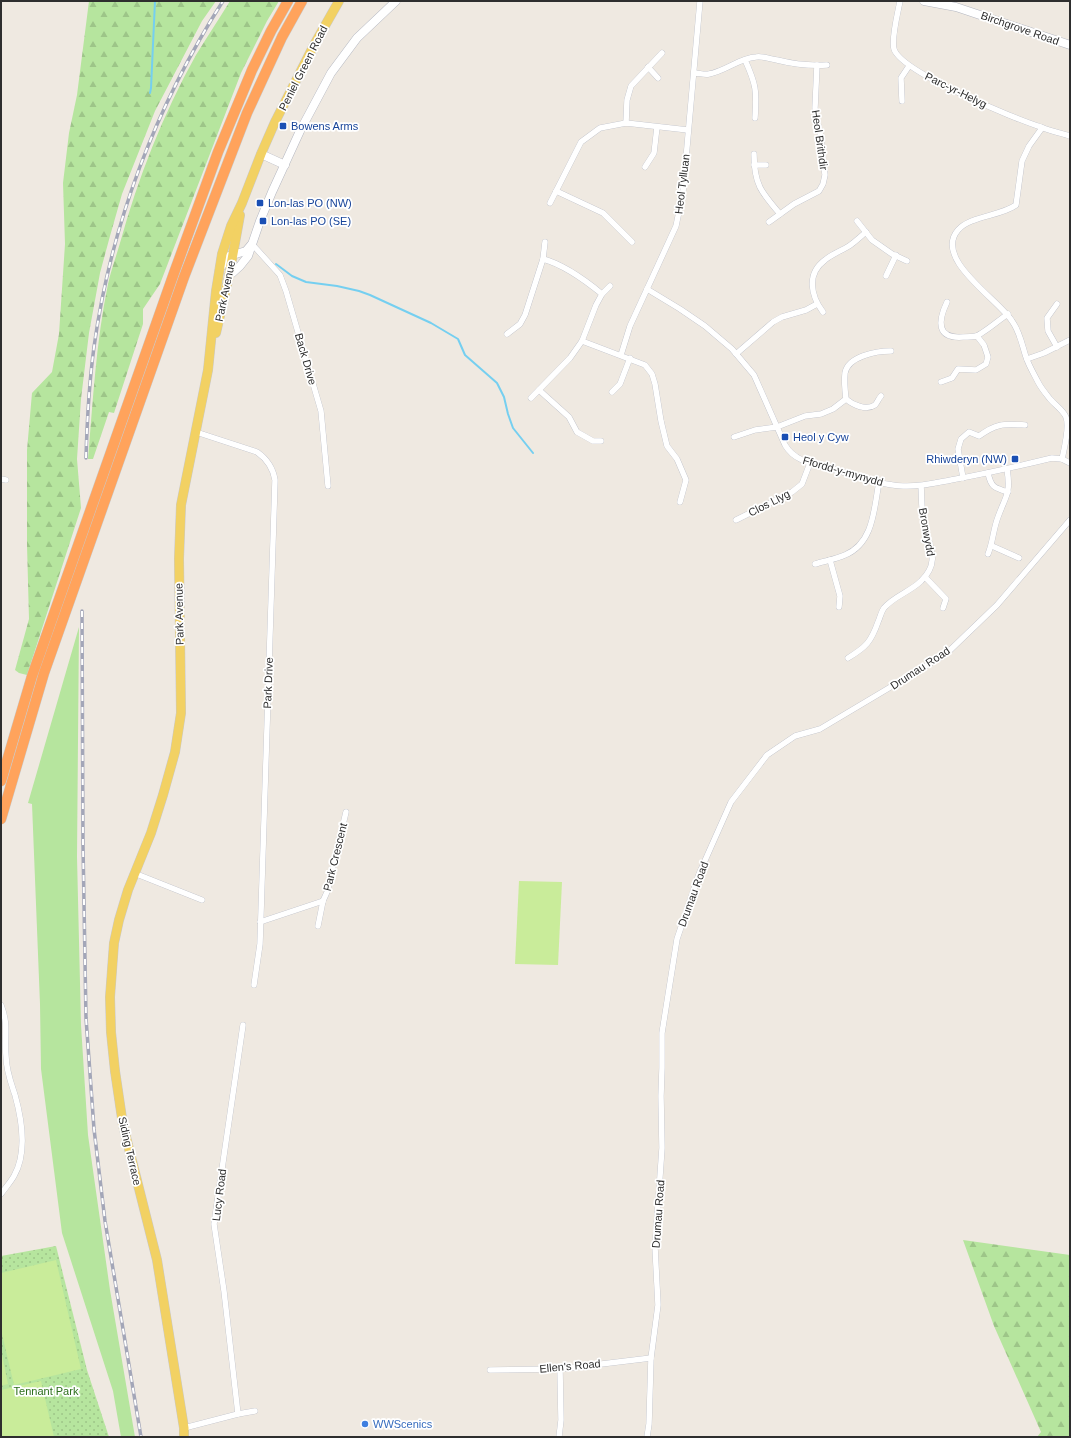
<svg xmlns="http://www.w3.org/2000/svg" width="1071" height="1438" font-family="Helvetica,sans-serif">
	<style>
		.grass { fill: #b6e59e }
		.forest { fill: url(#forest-firs) }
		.park { fill: url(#park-dots) }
		.pitch { fill: #c9ec9a }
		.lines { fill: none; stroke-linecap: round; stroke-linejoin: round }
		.stream { stroke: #75cff0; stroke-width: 2 }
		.minor-casing { stroke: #b4b7c1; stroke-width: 6 }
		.secondary-casing { stroke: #b4b7c1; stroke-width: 9 }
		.primary-casing { stroke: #c9c9c9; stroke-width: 10 }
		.motorway-casing { stroke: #c9c9c9; stroke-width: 11 }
		.minor { stroke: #fff; stroke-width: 5.5 }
		.secondary { stroke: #fff; stroke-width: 8 }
		.primary { stroke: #f2d163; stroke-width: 9 }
		.motorway { stroke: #ffa35c; stroke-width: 10 }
		.rail-casing { stroke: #a3a6b8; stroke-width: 3.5 }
		.rail { stroke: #fff; stroke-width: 2; stroke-dasharray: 6; stroke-linecap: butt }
		.transit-dot { fill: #1a4fb4; stroke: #fff; stroke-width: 1.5 }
		.shop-dot { fill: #3f7fe0; stroke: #fff; stroke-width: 1.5 }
		.labels { text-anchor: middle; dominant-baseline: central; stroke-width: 3.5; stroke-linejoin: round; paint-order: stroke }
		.street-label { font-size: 11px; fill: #2e2e2e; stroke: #fff }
		.transit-label { font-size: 11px; fill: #164399; stroke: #fff; text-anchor: start }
		.park-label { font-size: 11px; fill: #2c6e1b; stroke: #fff }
		.shop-label { font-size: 11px; fill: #366cbe; stroke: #fff; text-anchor: start }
	</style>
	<defs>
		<pattern id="forest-firs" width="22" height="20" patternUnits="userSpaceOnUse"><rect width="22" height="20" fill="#b6e59e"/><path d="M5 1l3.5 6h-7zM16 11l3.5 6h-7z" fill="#9dc588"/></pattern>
		<pattern id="park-dots" width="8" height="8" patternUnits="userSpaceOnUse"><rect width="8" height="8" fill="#b6e59e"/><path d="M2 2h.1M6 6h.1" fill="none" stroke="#9dc588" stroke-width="1.8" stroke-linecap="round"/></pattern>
	</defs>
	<rect width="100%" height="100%" fill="#efe9e1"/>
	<polygon class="grass" points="79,627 77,857 81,1025 88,1135 110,1290 135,1437 121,1437 113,1391 62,1233 41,1069 40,1004 32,804 28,803"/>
	<g class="forest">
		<polygon points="89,1 216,1 202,21 155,111 122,194 110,236 100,273 89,333 81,399 77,459 81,508 27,675 19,673 15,670 29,619 27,545 27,450 32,393 52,372 59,334 65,244 63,183 69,133 77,95"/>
		<path d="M230,1H279L267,21L241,73L160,284L143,309V324L114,413L109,412L93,459H88C93,400 96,342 108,284C111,270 116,257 120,243C138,178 163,114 196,55C207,37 219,19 230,1Z"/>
		<polygon points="963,1240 1070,1255 1070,1437 1037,1437 1041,1432 994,1326"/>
	</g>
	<polygon class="park" points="56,1246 87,1370 109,1437 1,1437 1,1256"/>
	<g class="pitch">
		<polygon points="519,881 562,882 558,965 515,964"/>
		<polygon points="56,1260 81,1369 14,1385 1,1330 1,1273"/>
		<polygon points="1,1350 8,1384 1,1386"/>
		<polygon points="41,1381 54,1437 1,1437 1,1390"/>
	</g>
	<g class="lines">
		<g class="stream">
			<polyline points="150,93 151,88 155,1"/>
			<polyline points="276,264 292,276 306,282 337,286 359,291 370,295 431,323 458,339 465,355 497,383 504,397 508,414 513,428 533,453"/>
		</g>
		<defs>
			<g id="minor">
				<path d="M900,1C898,12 891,39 894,49C901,72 1015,119 1041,127C1050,131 1060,133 1070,136"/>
				<path d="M745,60C756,84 757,91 755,118"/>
				<polyline points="648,67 658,78"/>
				<path d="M694,73C699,73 704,75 709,74C726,71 739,58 756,57C764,56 769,59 777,60C793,64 811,66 827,65"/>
				<polyline points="902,101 901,78 909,66"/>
				<polyline points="626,123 627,100 631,86 662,53"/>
				<path d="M1042,128L1029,146L1022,161L1016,205C1001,216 970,216 958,230C933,259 998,299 1012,321C1020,332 1022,345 1026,357C1029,366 1034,374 1038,382C1041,388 1046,394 1050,399C1055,405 1063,410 1066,417C1070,427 1064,449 1062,459"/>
				<path d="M754,154C754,184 761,192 780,214"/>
				<polyline points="754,165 766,165"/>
				<polyline points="645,167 654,153 657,127"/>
				<polyline points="556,191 603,213 632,242"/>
				<polyline points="550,203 581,142 600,128 626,123 688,130"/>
				<polyline points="857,221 872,240 892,254 907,261"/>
				<polyline points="769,222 794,204 819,191 823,184 825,175 820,132 817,120 815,108 817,65"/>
				<polyline points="252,244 280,275 286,291 321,411 328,486"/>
				<path d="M543,259C565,265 585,280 602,294"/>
				<polyline points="886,276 896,255"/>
				<path d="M647,289L680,309L705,326L732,349L754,375L785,445C795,462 814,464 832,469C855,475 879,485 903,486C919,487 935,483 951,480C985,474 1019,466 1052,458L1062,459L1070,463"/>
				<path d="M947,302C938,321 936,339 963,337C967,337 972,337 976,336C983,334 1000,319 1008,314"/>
				<polyline points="1057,304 1047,318 1048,331 1057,347"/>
				<path d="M823,312C811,296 806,274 825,260C832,254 841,251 849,246C855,242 860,237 866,232"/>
				<polyline points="507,334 520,324 525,315 543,259 545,242"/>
				<polyline points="582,341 645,365 652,374 655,384 661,421 667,446 677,459 686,480 680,502"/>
				<polyline points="736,354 773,322 782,317 806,310 817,304"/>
				<polyline points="621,355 630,326 676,226 683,192 700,1"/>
				<polyline points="1027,359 1044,353 1070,340"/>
				<polyline points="941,382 952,378 958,369 976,370 986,364 988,357 984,345 977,336"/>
				<polyline points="539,390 569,417 577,432 593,441 601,441"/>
				<polyline points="612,392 620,384 630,358"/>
				<path d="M881,396C879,398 877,403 875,405C866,411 853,405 846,399C845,391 844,382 845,373C848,356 877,351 891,351"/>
				<polyline points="531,398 570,358 582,341 596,305 602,294 610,286"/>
				<path d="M196,432L257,452C267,459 273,468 275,480L260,944L254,985"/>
				<polyline points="734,437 755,430 777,427 805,416 821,414 833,409 846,399"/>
				<path d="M988,473C991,487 994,488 1008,492"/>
				<path d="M963,478L958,449L961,439L969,432L979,436C997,423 1003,424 1025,425"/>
				<polyline points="1,479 6,480"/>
				<polyline points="736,520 792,492 802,484 810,463"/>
				<polyline points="992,546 1019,558"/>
				<path d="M988,554C993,542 993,530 998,517C1006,495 1011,494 1007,469"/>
				<polyline points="830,560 840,596 839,607"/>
				<path d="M815,564C825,561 836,559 845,555C874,543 874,508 879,482"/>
				<polyline points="925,577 946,599 943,608"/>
				<path d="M848,658C866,647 871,642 878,622C880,618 881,612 884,608C894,596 910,592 921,581C942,561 928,545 924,522C921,510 922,498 921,486"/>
				<polyline points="134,873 202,900"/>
				<polyline points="260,922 323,901"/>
				<polyline points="318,926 323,901 327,892 346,812"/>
				<path d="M1,1005C9,1025 4,1036 6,1056C6,1070 11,1083 15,1095C22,1120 27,1153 14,1176C10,1183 5,1188 1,1194"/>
				<polyline points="490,1370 560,1369 651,1358"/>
				<polyline points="238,1414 224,1291 214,1224 243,1025"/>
				<polyline points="184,1428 238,1414 255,1411"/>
				<polyline points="559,1437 561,1420 560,1369"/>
				<polyline points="647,1437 649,1424 651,1358 658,1305 655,1247 662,1148 661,1096 662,1068 662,1033 677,939 699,874 731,802 767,755 795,736 820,729 946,654 997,605 1070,520"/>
			</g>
			<g id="secondary">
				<polyline points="924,1 956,7 1070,45"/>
				<polyline points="261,154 285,165"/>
				<polyline points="220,268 229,256 246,251 251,245"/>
				<polyline points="229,276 240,266 248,256 260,221 272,192 300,131 331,73 357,38 396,1"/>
			</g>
			<g id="primary">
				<polyline points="216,333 229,276 240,215"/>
				<polyline points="184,1437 184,1428 157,1260 123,1125 115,1071 111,1032 110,997 114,943 119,920 128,890 151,833 163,795 175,752 181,713 179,559 181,505 208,370 216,291 222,254 231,226 242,203 261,154 275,122 314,45 339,1"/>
			</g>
			<g id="motorway">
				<polyline points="1,781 32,676 174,273 218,152 252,70 271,31 288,1"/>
				<polyline points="1,819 44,673 184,277 247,113 282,37 302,1"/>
			</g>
		</defs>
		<use href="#minor" class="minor-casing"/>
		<use href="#secondary" class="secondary-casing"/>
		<use href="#primary" class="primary-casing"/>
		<use href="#motorway" class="motorway-casing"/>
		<use href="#minor" class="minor"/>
		<use href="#secondary" class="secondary"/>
		<use href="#primary" class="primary"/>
		<use href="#motorway" class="motorway"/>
		<defs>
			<g id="rail">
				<path d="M86,458C87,421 89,384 94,347C111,224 156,106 223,1"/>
				<polyline points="82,611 83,845 86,1018 94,1129 105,1221 141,1437"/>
			</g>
		</defs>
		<use href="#rail" class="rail-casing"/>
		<use href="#rail" class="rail"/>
	</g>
	<g class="transit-dot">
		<rect x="279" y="122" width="8" height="8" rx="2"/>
		<rect x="256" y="199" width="8" height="8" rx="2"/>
		<rect x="259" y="217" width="8" height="8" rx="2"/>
		<rect x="781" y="433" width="8" height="8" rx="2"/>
		<rect x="1011" y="455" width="8" height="8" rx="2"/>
	</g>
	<circle class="shop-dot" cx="365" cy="1424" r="4"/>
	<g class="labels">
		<g class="street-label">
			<text transform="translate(1020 28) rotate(19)">Birchgrove Road</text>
			<text transform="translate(303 68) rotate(-63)">Peniel Green Road</text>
			<text transform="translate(956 90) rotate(26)">Parc-yr-Helyg</text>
			<text transform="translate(820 140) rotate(82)">Heol Brithdir</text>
			<text transform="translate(682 184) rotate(-83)">Heol Tylluan</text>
			<text transform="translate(225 291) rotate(-78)">Park Avenue</text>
			<text transform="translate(306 359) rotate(74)">Back Drive</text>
			<text transform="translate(843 471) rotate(16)">Ffordd-y-mynydd</text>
			<text transform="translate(769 503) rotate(-27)">Clos Llyg</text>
			<text transform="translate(927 532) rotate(80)">Bronwydd</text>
			<text transform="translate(179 614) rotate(-91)">Park Avenue</text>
			<text transform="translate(920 668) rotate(-33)">Drumau Road</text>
			<text transform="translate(268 683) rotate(-88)">Park Drive</text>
			<text transform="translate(335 857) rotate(-76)">Park Crescent</text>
			<text transform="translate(693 894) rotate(-70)">Drumau Road</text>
			<text transform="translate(130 1151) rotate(77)">Siding Terrace</text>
			<text transform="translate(219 1195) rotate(-83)">Lucy Road</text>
			<text transform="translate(658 1214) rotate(-86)">Drumau Road</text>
			<text transform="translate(570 1366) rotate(-5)">Ellen's Road</text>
		</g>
		<g class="transit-label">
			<text x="291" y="126">Bowens Arms</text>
			<text x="268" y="203">Lon-las PO (NW)</text>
			<text x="271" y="221">Lon-las PO (SE)</text>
			<text x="793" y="437">Heol y Cyw</text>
			<text x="1007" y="459" text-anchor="end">Rhiwderyn (NW)</text>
		</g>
		<g class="park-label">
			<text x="46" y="1391">Tennant Park</text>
		</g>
		<g class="shop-label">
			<text x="373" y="1424">WWScenics</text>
		</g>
	</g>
	<rect width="1071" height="1438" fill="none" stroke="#2e2e2e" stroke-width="4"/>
</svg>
